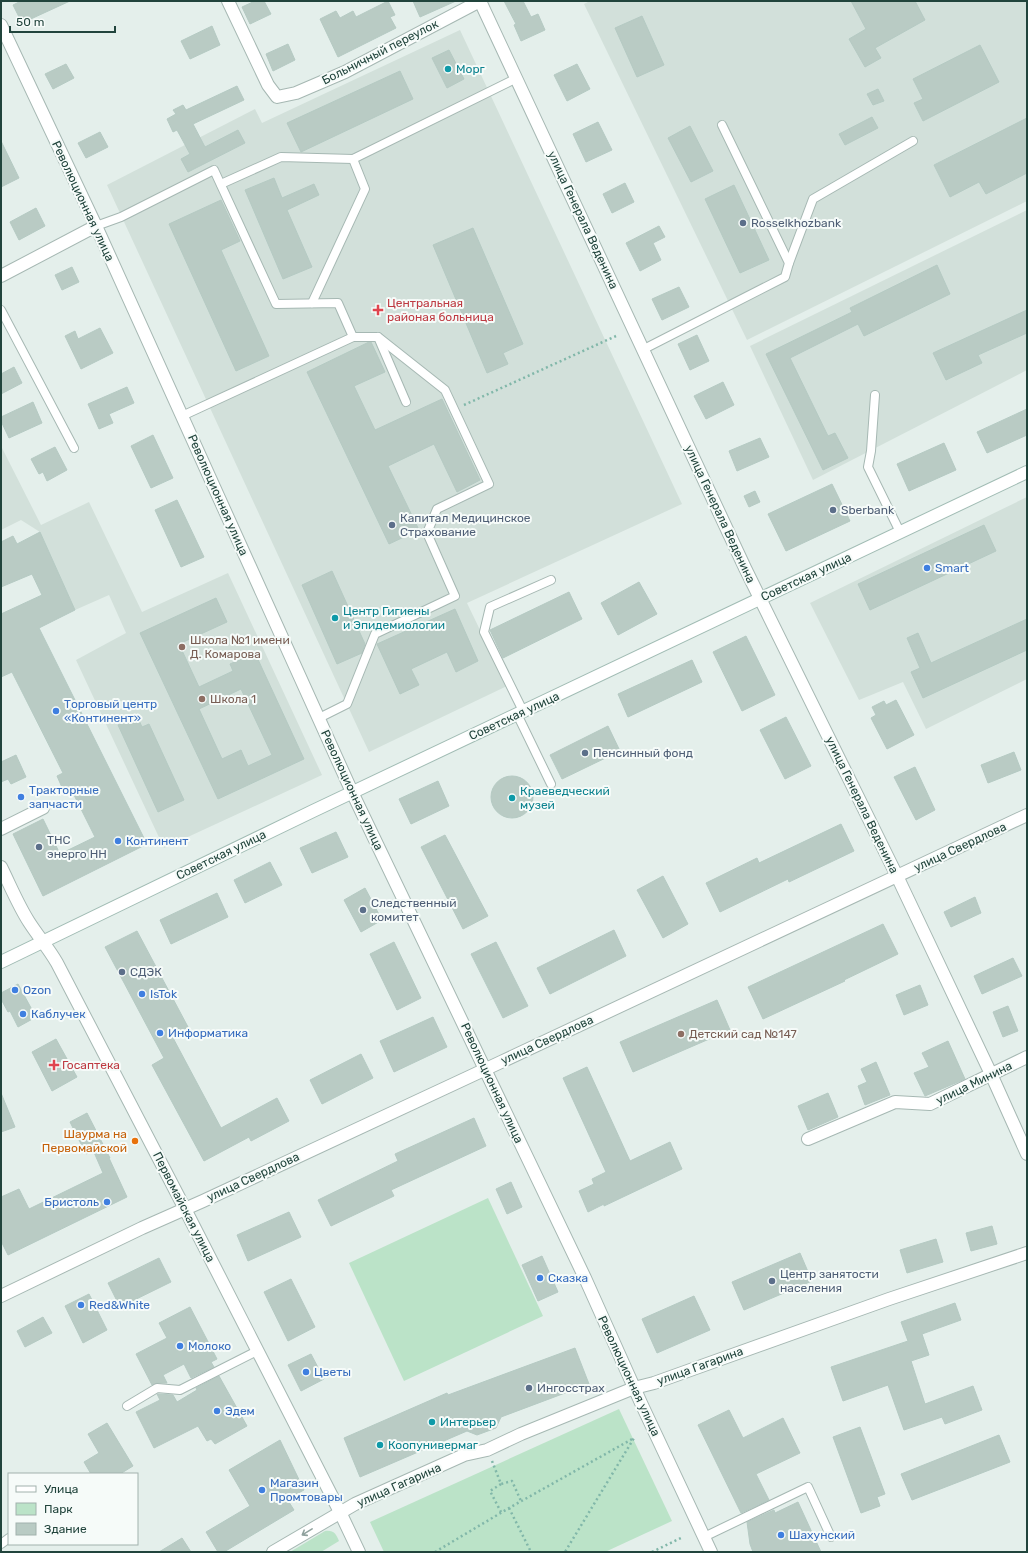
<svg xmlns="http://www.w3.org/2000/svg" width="1028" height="1553" font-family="Rubik,sans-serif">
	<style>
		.built { fill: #d2e0da }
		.green { fill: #bbe3c8 }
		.building { fill: #b9cbc4; stroke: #b5cac3; fill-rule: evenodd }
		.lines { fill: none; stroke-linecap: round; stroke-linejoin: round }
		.lane-casing { stroke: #a6b8b3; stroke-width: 10 }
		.street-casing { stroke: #a6b8b3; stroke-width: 14 }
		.secondary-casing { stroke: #a1bcb4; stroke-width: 14 }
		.path { stroke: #81b7a9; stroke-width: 2.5; stroke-dasharray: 2 3; stroke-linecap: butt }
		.lane { stroke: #fff; stroke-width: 8 }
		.street { stroke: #fff; stroke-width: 12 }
		.secondary { stroke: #fff; stroke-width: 12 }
		.oneway { stroke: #90a29e }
		.culture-dot { fill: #0f9aa8; stroke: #f6fbf9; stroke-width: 1.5 }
		.service-dot { fill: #5c6f8a; stroke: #f6fbf9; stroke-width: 1.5 }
		.health-dot { fill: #e0444e; stroke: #f6fbf9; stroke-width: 1.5 }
		.shop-dot { fill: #3f7fe0; stroke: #f6fbf9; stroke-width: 1.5 }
		.education-dot { fill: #8d6e63; stroke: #f6fbf9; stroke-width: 1.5 }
		.food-dot { fill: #e8710a; stroke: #f6fbf9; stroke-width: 1.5 }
		.labels { text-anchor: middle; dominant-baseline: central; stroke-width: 4; stroke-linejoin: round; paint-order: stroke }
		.street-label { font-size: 12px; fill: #21443c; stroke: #f6fbf9 }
		.culture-label { font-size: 12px; fill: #0d838f; stroke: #f6fbf9; text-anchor: start }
		.service-label { font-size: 12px; fill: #4e5e75; stroke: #f6fbf9; text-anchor: start }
		.health-label { font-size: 12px; fill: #be3a42; stroke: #f6fbf9; text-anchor: start }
		.shop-label { font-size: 12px; fill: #366cbe; stroke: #f6fbf9; text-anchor: start }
		.education-label { font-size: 12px; fill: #785e54; stroke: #f6fbf9; text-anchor: start }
		.food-label { font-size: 12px; fill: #c56008; stroke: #f6fbf9; text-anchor: end }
	</style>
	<rect width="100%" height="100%" fill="#e4efeb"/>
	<g class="built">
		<polygon points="590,1 1027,1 1027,201 747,340 584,4"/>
		<polygon points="460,30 682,504 467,603 507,686 369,752 107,185 255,109 262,123"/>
		<polygon points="1027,210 1027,370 813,480 750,346"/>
		<polygon points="1,446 41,525 89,502 142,612 228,573 322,775 164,848 76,660 126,633 109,595 75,610 40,532 21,520 1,530"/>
		<polygon points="1027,497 1027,679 926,729 903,682 859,700 810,603"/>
	</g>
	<g class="green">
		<polygon points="488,1198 543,1316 404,1381 349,1263"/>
		<polygon points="619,1409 672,1521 605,1552 384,1552 370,1522"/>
		<path d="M325,1531C334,1530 336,1534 339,1541L321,1552H290Z"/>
	</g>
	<g class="building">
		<polygon points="21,1 70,1 22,23 13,5"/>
		<polygon points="255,1 264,1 271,14 250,24 242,7"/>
		<polygon points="388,1 395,15 390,17 396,28 338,57 320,19 336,11 340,18 353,11 356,17"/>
		<polygon points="413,1 456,1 420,17"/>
		<polygon points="504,1 523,1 531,17 538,14 545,30 521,41 514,25 516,24"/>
		<polygon points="851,1 915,1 925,20 875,48 881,58 865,67 849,39 866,29"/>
		<polygon points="642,16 664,65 637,77 615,28"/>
		<polygon points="212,26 220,45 190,59 181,41"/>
		<polygon points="288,44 295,60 273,71 266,54"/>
		<polygon points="980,45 999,82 923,121 914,103 923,99 913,79"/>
		<polygon points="449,50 464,79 447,88 432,58"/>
		<polygon points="66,64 74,78 53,89 45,74"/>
		<polygon points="577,64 590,89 567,101 554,75"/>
		<polygon points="400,71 413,99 301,152 287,123"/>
		<polygon points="237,86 244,100 193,124 205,147 238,130 245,143 188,172 181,159 190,154 177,130 173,132 167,119 176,114 173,110 183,105 186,110"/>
		<polygon points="878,89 884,101 873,105 867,94"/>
		<polygon points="872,117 878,128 845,145 839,134"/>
		<polygon points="1027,118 1027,173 986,194 979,182 950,197 934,165"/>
		<polygon points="598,122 612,150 586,162 573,134"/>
		<polygon points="690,126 713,171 691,182 668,138"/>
		<polygon points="100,132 108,147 86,158 78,143"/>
		<polygon points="1,141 19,178 1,187"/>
		<polygon points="274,178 282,198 314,184 319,195 287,210 312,267 283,279 245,190"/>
		<polygon points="625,183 634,202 612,213 603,194"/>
		<polygon points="734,185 769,260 740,273 705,199"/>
		<polygon points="221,200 240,241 221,250 269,356 236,371 169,224"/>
		<polygon points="36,208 45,226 19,240 10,222"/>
		<polygon points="659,226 665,237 653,243 661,260 640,271 626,243"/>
		<polygon points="473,228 523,344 503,353 508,364 487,373 433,245"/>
		<polygon points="937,265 950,294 864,336 858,324 790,358 828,436 835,433 848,458 823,470 766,354 852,312 850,308"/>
		<polygon points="72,267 79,282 62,290 55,275"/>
		<polygon points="679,287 689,307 662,320 652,299"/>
		<polygon points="1027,310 1027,333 978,355 982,363 946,380 933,353"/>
		<polygon points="100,328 113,353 81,369 65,336 75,331 78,339"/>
		<polygon points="697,335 709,361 690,370 678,344"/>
		<polygon points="369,342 371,342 385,372 354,386 375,430 442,399 480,480 457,492 434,444 388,466 419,530 389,544 307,372"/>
		<polygon points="14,367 22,383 1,394 1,374"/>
		<polygon points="723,382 734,405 706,419 694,396"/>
		<polygon points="127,387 134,403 109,414 113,423 99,429 88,404"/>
		<polygon points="33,402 42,423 9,438 1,421 1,417"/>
		<polygon points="1027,409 1027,435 987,453 977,432"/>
		<polygon points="153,435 173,478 151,488 131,446"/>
		<polygon points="760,438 769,457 737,471 729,451"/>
		<polygon points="944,443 956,470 909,491 897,464"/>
		<polygon points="55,447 67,470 47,481 43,472 39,474 31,459"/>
		<polygon points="832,484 850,521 786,551 768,514"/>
		<polygon points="755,491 760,502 749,507 744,496"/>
		<polygon points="177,500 204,557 181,567 155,510"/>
		<polygon points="984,525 996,551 870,610 858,584"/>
		<polygon points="40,532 75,610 39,628 147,844 43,896 13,834 43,819 60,854 95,837 71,789 64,792 57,776 63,773 12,672 1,677 1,614 42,595 32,574 1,587 1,542 13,536 17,544"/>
		<polygon points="332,571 365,644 362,653 337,664 302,585"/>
		<polygon points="639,582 657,614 618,635 601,603"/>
		<polygon points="569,592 582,619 503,658 490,630"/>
		<path d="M216,598L227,622L179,644L199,687L233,671L230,664L255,653L304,759L218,799L140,633ZM241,689L272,755L248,766L241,750L222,759L199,709Z"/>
		<polygon points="455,609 478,661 456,672 447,652 411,669 419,685 400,694 377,644"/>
		<polygon points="1027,619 1027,650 923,698 911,672 920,668 907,638 918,633 931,663"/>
		<polygon points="746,636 775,695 742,711 713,652"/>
		<polygon points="692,660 702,682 628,717 618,694"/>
		<polygon points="896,700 914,735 887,749 871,718 876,715 872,707 884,701 886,705"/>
		<polygon points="137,716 142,727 149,724 184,800 158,812 118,725"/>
		<polygon points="786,717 811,766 785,779 760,730"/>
		<polygon points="608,726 620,751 562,779 550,755"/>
		<polygon points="1014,752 1021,770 988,783 981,765"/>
		<polygon points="16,755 26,777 11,784 8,779 1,782 1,762"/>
		<polygon points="915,767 935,810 916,820 894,777"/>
		<circle cx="512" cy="797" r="21"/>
		<polygon points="438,781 449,806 411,824 399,799"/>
		<polygon points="841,824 854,851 789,882 788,879 720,912 706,883 757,858 759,863"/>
		<polygon points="336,832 348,857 312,873 300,848"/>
		<polygon points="445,835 488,916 463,929 421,847"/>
		<polygon points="270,862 282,885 245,903 234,880"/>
		<polygon points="663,876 688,924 663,938 637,890"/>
		<polygon points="365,888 382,920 361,932 344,900"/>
		<polygon points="217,893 228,917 171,944 160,920"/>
		<polygon points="975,897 981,913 951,927 944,912"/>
		<polygon points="883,924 898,954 844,980 845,981 763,1019 748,987"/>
		<polygon points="614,930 626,956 550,994 537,968"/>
		<polygon points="137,931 188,1027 172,1036 221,1128 277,1098 289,1121 251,1141 249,1137 204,1161 152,1065 164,1058 105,947"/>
		<polygon points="394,942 421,998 397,1010 370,954"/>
		<polygon points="496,942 528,1006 503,1018 471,954"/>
		<polygon points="1013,958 1022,976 982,994 974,976"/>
		<polygon points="18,984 36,1017 18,1027 10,1011 8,1012 1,999 1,993"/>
		<polygon points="920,985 928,1005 904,1015 896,995"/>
		<polygon points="717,1000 730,1030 633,1072 620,1042"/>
		<polygon points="1008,1006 1018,1031 1003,1037 993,1012"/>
		<polygon points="433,1017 447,1047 394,1072 380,1041"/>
		<polygon points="56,1039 77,1077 52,1091 32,1052"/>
		<polygon points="948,1041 965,1079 925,1096 914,1073 929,1067 922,1053"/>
		<polygon points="361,1054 373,1078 322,1104 310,1080"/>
		<polygon points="876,1062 890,1095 865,1105 858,1086 867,1082 861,1069"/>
		<polygon points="587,1067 630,1161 670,1142 682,1169 604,1206 604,1204 588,1212 579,1191 594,1184 592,1179 606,1172 563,1078"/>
		<polygon points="1,1093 15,1127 1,1132"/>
		<polygon points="828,1093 838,1117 808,1130 798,1106"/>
		<polygon points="87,1113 110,1158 109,1158 127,1197 8,1255 1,1241 1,1197 19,1189 29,1209 103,1173 93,1150 86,1154 70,1122"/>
		<polygon points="474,1118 486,1146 391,1190 394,1196 331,1226 318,1200 398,1161 395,1154"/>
		<polygon points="511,1182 522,1207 507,1214 496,1189"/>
		<polygon points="289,1212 301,1237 248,1261 237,1235"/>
		<polygon points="992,1226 997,1244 971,1251 966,1233"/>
		<polygon points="936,1239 943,1262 907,1273 900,1250"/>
		<polygon points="800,1253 812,1281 744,1310 732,1282"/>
		<polygon points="542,1256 558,1292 538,1301 522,1265"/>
		<polygon points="159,1258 171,1282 120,1307 108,1283"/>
		<polygon points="291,1279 315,1327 288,1341 264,1292"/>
		<polygon points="89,1294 107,1330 83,1343 65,1306"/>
		<polygon points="694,1296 710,1330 657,1353 642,1319"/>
		<polygon points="955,1303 961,1320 922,1334 929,1355 911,1361 925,1404 973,1386 982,1410 945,1424 942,1417 904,1430 888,1385 843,1401 831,1367 908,1341 901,1322"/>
		<polygon points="190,1307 217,1359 211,1362 214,1367 191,1378 184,1364 163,1375 167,1383 157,1383 152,1385 136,1354 167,1338 159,1323"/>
		<polygon points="43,1317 52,1333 25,1347 17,1331"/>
		<polygon points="575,1348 589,1384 501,1417 496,1428 477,1435 467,1431 360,1477 344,1438 447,1393 448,1395"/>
		<polygon points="311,1354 324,1379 301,1391 288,1365"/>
		<polygon points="219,1376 247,1426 215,1444 211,1439 207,1441 198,1426 154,1448 136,1412 160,1400 157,1394 158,1394 173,1395 177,1402 197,1390 196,1388"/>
		<polygon points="729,1410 743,1438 783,1418 800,1453 756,1474 769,1500 741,1513 698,1425"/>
		<polygon points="107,1423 133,1466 120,1474 91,1474 84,1462 99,1453 88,1434"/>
		<polygon points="860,1427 885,1494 877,1497 880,1506 861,1513 833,1437"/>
		<polygon points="999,1435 1010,1462 912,1500 901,1474"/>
		<polygon points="280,1440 304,1490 287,1499 294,1510 224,1552 218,1552 206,1532 250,1506 229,1470"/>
		<polygon points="798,1502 821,1552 753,1552 750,1544 747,1522 774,1510 775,1513"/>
		<polygon points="182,1538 191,1552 159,1552"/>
	</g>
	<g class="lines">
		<defs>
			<g id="lane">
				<polyline points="221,184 281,157 353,159 517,78"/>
				<polyline points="96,226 121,217 214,170 276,304 338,303 353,337 182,416"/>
				<polyline points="789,263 813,199 913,141"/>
				<polyline points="312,303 365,189 353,159"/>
				<polyline points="1,310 74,448"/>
				<polyline points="353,337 378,337 406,402"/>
				<polyline points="644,349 785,277 789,263 722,125"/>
				<polyline points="875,395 871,451 868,467 900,532"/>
				<polyline points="523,711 484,632 490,607 551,580"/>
				<polyline points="517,714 551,784"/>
				<polyline points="319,718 347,704 375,634 455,596 427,533 437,509 489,484 445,390 378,337"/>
				<polyline points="127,1406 157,1388 180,1390 257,1351"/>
				<polyline points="704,1537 808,1487 831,1537"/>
				<polyline points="1,1544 9,1538"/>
			</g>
			<g id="street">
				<polyline points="228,1 268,85 277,97 296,93 345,72 480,1"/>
				<polyline points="480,1 745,568 897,876 991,1074 1027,1154"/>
				<polyline points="1,25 96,226 352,792 585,1278 641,1403 711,1552"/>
				<polyline points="1,276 96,226"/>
				<polyline points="1,829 43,808"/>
				<path d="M1,867C10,885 18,905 29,922C38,936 49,949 57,963L185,1209L340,1512L359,1552"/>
				<polyline points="808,1139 895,1102 930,1104 1027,1057"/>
				<polyline points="1,1296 142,1228 203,1201 501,1062 1027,815"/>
				<polyline points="273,1552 355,1504 464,1455 487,1450 521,1434 634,1388 654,1383 889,1299 1027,1253"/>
			</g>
			<polyline id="secondary" points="1,962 313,811 1027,472"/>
		</defs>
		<use href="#lane" class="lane-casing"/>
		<use href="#street" class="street-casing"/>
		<use href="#secondary" class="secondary-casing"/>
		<g class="path">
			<polyline points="464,405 616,336"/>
			<polyline points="492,1461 501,1484 512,1481 521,1501"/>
			<polyline points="501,1484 490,1491 501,1512"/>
			<polyline points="509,1508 531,1552"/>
			<polyline points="435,1552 509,1508 634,1438 565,1552"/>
			<polyline points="652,1552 683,1537"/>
		</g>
		<use href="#lane" class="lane"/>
		<use href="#street" class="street"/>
		<use href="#secondary" class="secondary"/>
	</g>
	<defs><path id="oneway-shaft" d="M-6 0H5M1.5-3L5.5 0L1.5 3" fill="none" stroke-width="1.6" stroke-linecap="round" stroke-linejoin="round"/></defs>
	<use class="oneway" href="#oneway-shaft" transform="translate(307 1532) rotate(149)"/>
	<g class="culture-dot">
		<circle cx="448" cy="69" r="4"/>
		<circle cx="335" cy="618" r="4"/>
		<circle cx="512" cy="798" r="4"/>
		<circle cx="432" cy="1422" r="4"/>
		<circle cx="380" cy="1445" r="4"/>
	</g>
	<g class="service-dot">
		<circle cx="743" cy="223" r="4"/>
		<circle cx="833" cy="510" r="4"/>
		<circle cx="392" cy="525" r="4"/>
		<circle cx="585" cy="753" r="4"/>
		<circle cx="39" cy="847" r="4"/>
		<circle cx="363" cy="910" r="4"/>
		<circle cx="122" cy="972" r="4"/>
		<circle cx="772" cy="1281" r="4"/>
		<circle cx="529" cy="1388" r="4"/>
	</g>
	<g class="health-dot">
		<path d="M376 304h4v4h4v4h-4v4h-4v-4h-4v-4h4z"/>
		<path d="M52 1059h4v4h4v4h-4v4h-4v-4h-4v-4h4z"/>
	</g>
	<g class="shop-dot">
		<circle cx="927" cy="568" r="4"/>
		<circle cx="56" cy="711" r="4"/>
		<circle cx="21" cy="797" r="4"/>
		<circle cx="118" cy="841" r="4"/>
		<circle cx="15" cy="990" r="4"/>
		<circle cx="142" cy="994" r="4"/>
		<circle cx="23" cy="1014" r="4"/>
		<circle cx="160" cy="1033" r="4"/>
		<circle cx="107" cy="1202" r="4"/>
		<circle cx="540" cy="1278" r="4"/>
		<circle cx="81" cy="1305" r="4"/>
		<circle cx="180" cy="1346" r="4"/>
		<circle cx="306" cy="1372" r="4"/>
		<circle cx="217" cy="1411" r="4"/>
		<circle cx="262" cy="1490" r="4"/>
		<circle cx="781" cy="1535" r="4"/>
	</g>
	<g class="education-dot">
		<circle cx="182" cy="647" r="4"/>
		<circle cx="202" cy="699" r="4"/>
		<circle cx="681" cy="1034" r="4"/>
	</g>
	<circle class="food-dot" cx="135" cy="1141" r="4"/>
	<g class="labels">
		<g class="street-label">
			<text transform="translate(380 52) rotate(-27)">Больничный переулок</text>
			<text transform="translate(83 201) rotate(65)">Революционная улица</text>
			<text transform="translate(583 220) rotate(65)">улица Генерала Веденина</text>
			<text transform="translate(218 495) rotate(66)">Революционная улица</text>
			<text transform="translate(720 514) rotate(65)">улица Генерала Веденина</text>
			<text transform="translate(806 577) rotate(-25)">Советская улица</text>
			<text transform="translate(514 716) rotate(-25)">Советская улица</text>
			<text transform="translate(352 790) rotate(65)">Революционная улица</text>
			<text transform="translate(862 805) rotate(64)">улица Генерала Веденина</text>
			<text transform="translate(960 847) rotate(-25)">улица Свердлова</text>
			<text transform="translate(221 855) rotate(-26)">Советская улица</text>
			<text transform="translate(547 1040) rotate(-25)">улица Свердлова</text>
			<text transform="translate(492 1083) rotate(65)">Революционная улица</text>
			<text transform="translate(974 1083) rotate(-26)">улица Минина</text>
			<text transform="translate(253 1177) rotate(-25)">улица Свердлова</text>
			<text transform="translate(184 1207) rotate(63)">Первомайская улица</text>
			<text transform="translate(700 1366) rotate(-20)">улица Гагарина</text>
			<text transform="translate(629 1376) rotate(65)">Революционная улица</text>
			<text transform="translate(399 1485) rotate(-24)">улица Гагарина</text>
		</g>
		<g class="culture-label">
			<text x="456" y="69">Морг</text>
			<text x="343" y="611">Центр Гигиены<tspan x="343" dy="14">и Эпидемиологии</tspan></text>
			<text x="520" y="791">Краеведческий<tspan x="520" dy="14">музей</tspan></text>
			<text x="440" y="1422">Интерьер</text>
			<text x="388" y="1445">Коопунивермаг</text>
		</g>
		<g class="service-label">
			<text x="751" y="223">Rosselkhozbank</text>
			<text x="841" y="510">Sberbank</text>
			<text x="400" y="518">Капитал Медицинское<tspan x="400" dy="14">Страхование</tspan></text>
			<text x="593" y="753">Пенсинный фонд</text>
			<text x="47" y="840">ТНС<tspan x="47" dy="14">энерго НН</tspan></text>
			<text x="371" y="903">Следственный<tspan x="371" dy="14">комитет</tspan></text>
			<text x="130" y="972">СДЭК</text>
			<text x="780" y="1274">Центр занятости<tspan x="780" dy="14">населения</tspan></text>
			<text x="537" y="1388">Ингосстрах</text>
		</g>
		<g class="health-label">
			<text x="387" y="303">Центральная<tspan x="387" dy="14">районая больница</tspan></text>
			<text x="62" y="1065">Госаптека</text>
		</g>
		<g class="shop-label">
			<text x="935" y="568">Smart</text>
			<text x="64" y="704">Торговый центр<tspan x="64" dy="14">«Континент»</tspan></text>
			<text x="29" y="790">Тракторные<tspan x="29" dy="14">запчасти</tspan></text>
			<text x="126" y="841">Континент</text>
			<text x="23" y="990">Ozon</text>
			<text x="150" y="994">IsTok</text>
			<text x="31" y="1014">Каблучек</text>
			<text x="168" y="1033">Информатика</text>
			<text x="99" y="1202" text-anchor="end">Бристоль</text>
			<text x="548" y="1278">Сказка</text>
			<text x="89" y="1305">Red&amp;White</text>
			<text x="188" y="1346">Молоко</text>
			<text x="314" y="1372">Цветы</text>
			<text x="225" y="1411">Эдем</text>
			<text x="270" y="1483">Магазин<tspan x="270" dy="14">Промтовары</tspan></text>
			<text x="789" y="1535">Шахунский</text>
		</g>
		<g class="education-label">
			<text x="190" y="640">Школа №1 имени<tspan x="190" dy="14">Д. Комарова</tspan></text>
			<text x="210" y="699">Школа 1</text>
			<text x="689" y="1034">Детский сад №147</text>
		</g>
		<g class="food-label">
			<text x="127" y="1134">Шаурма на<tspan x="127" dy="14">Первомайской</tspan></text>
		</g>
	</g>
	<rect width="1028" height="1553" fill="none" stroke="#21443c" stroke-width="4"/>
	<rect x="8" y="1473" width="130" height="72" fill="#f6fbf9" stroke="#a1b2ad"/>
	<rect x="16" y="1486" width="20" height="6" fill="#ffffff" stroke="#a1b2ad"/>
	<text x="44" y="1493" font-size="12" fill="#21443c">Улица</text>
	<rect x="16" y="1503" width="20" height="12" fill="#bbe3c8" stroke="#a1b2ad"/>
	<text x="44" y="1513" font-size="12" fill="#21443c">Парк</text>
	<rect x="16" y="1523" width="20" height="12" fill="#b9cbc4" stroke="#a1b2ad"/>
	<text x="44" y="1533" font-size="12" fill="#21443c">Здание</text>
	<path d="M10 26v6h105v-6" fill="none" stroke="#21443c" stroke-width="2"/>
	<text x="16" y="26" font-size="12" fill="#21443c" stroke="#f6fbf9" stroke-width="3" paint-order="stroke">50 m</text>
</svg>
